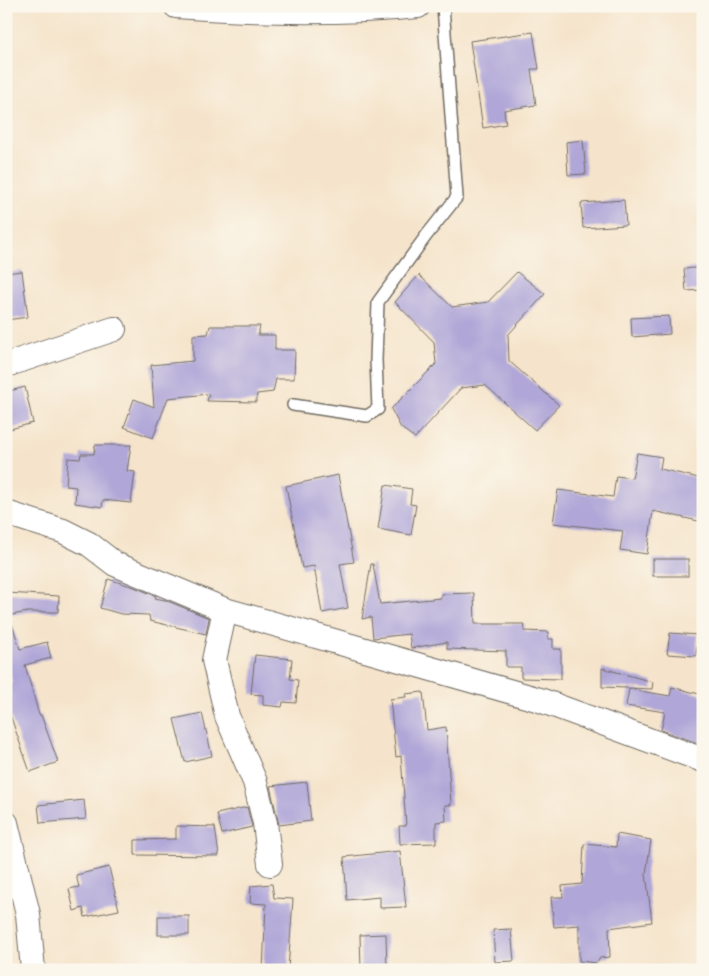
<svg xmlns="http://www.w3.org/2000/svg" width="709" height="976" font-family="Pangolin,sans-serif">
	<style>
		.building { fill: #b0a7d8 }
		.lines { fill: none; stroke-linecap: round; stroke-linejoin: round }
		.lane-casing { stroke: #726c63; stroke-width: 14 }
		.street-casing { stroke: #726c63; stroke-width: 26 }
		.lane { stroke: #fff; stroke-width: 11 }
		.street { stroke: #fff; stroke-width: 24 }
	</style>
	<rect width="100%" height="100%" fill="#fbf7ec"/>
	<filter id="ink" filterUnits="userSpaceOnUse"><feTurbulence type="fractalNoise" baseFrequency=".02" numOctaves="2"/><feDisplacementMap in="SourceGraphic" scale="10" xChannelSelector="R" yChannelSelector="G"/><feConvolveMatrix kernelMatrix="1 2 1 2 8 2 1 2 1" color-interpolation-filters="sRGB"/></filter>
	<filter id="wash" filterUnits="userSpaceOnUse"><feTurbulence type="fractalNoise" baseFrequency=".0096" numOctaves="4" result="noise"/><feDisplacementMap in="SourceGraphic" scale="20" xChannelSelector="R" yChannelSelector="G"/><feGaussianBlur stdDeviation="1.12" result="paint"/><feColorMatrix in="noise" values="0 0 0 0 0 0 0 0 0 0 0 0 0 0 0 0 0 1.4 0 .05"/><feComposite in="paint" operator="in"/></filter>
	<g filter="url(#wash)">
		<rect width="100%" height="100%" fill="#f5e4cb"/>
		<g id="blocks">
			<g class="building">
				<polygon points="533,32 539,69 531,69 536,105 504,110 506,124 483,128 470,41"/>
				<polygon points="583,140 586,174 568,175 566,142"/>
				<polygon points="624,200 626,225 583,228 581,203"/>
				<polygon points="703,267 703,290 686,291 684,269"/>
				<polygon points="22,271 28,317 6,320 6,273"/>
				<polygon points="517,272 545,294 508,335 509,361 559,405 535,430 485,385 461,388 415,438 401,428 391,409 436,364 434,342 395,302 419,275 452,307 488,302"/>
				<polygon points="669,316 670,334 632,337 631,318"/>
				<polygon points="210,326 260,326 258,335 275,335 275,350 295,350 294,379 276,379 273,392 257,394 256,402 207,401 209,394 168,398 153,438 124,427 134,399 154,407 151,365 193,361 193,335 208,334"/>
				<polygon points="25,387 33,423 6,430 6,392"/>
				<polygon points="95,445 131,445 127,471 135,472 131,503 103,500 102,507 75,503 76,487 66,486 68,458 80,459 81,454 94,454"/>
				<polygon points="637,453 662,457 660,469 703,479 703,522 653,511 647,554 620,550 623,531 553,523 558,490 613,497 616,476 632,478"/>
				<polygon points="338,475 354,562 340,564 348,608 322,613 314,566 302,568 286,486"/>
				<polygon points="385,485 412,489 410,504 416,505 411,535 378,529"/>
				<rect x="653" y="559" width="35" height="17"/>
				<polygon points="371,564 373,564 380,604 441,598 441,594 474,593 475,624 525,624 524,631 549,632 548,639 553,639 553,649 561,649 561,679 521,678 521,667 506,667 506,651 447,649 447,642 411,648 409,634 373,638 371,617 362,619"/>
				<polygon points="108,579 134,587 156,596 155,598 165,600 209,618 206,634 150,621 149,615 121,614 100,608"/>
				<polygon points="6,593 59,596 58,612 28,612 6,616"/>
				<polygon points="12,624 20,649 47,642 51,658 25,665 39,715 41,715 58,762 30,772 6,703 6,685 12,683 6,659 6,625"/>
				<polygon points="670,633 698,635 696,656 667,654"/>
				<polygon points="255,655 292,659 290,679 298,680 296,703 283,702 282,707 263,705 263,695 251,694"/>
				<polygon points="602,668 653,682 652,689 602,687"/>
				<polygon points="672,687 703,695 703,745 661,730 665,712 626,706 629,689 670,696"/>
				<polygon points="423,692 427,730 446,727 451,805 445,805 446,821 436,822 436,843 400,844 399,826 406,826 401,756 396,757 390,699 406,697 405,694"/>
				<polygon points="202,713 212,756 185,762 174,719"/>
				<polygon points="307,782 311,821 279,825 270,786"/>
				<polygon points="84,800 86,819 40,823 38,805"/>
				<polygon points="247,807 252,827 222,834 217,814"/>
				<polygon points="176,826 215,827 219,856 135,855 135,840 176,839"/>
				<polygon points="617,834 651,840 646,874 652,922 609,928 610,957 600,958 597,963 579,961 579,925 554,927 551,897 563,897 562,886 582,884 584,844 616,847"/>
				<polygon points="400,851 406,907 380,908 380,897 347,900 344,857"/>
				<polygon points="109,867 119,910 85,917 83,908 74,911 69,889 79,887 76,875"/>
				<polygon points="272,884 274,898 293,899 288,970 263,970 266,904 250,903 251,886"/>
				<rect x="158" y="916" width="31" height="19"/>
				<polygon points="511,929 514,961 495,962 493,930"/>
				<polygon points="386,934 387,970 361,970 360,935"/>
			</g>
		</g>
	</g>
	<g filter="url(#ink)">
		<use href="#blocks" fill-opacity="0" stroke="#726c63" stroke-width="1"/>
		<g class="lines">
			<defs>
				<polyline id="lane" points="293,405 367,416 378,409 376,360 378,302 426,236 457,197 443,6"/>
				<g id="street">
					<path d="M176,6C256,12 338,14 418,6"/>
					<polyline points="6,365 114,329"/>
					<polyline points="6,513 63,531 89,544 115,564 225,610 540,700 703,760"/>
					<polyline points="225,610 214,660 227,716 255,782 265,823 270,864"/>
					<polyline points="6,823 28,914 33,970"/>
				</g>
			</defs>
			<use href="#lane" class="lane-casing"/>
			<use href="#street" class="street-casing"/>
			<use href="#lane" class="lane"/>
			<use href="#street" class="street"/>
		</g>
	</g>
	<rect width="709" height="976" fill="none" stroke="#fbf7ec" stroke-width="25"/>
</svg>
